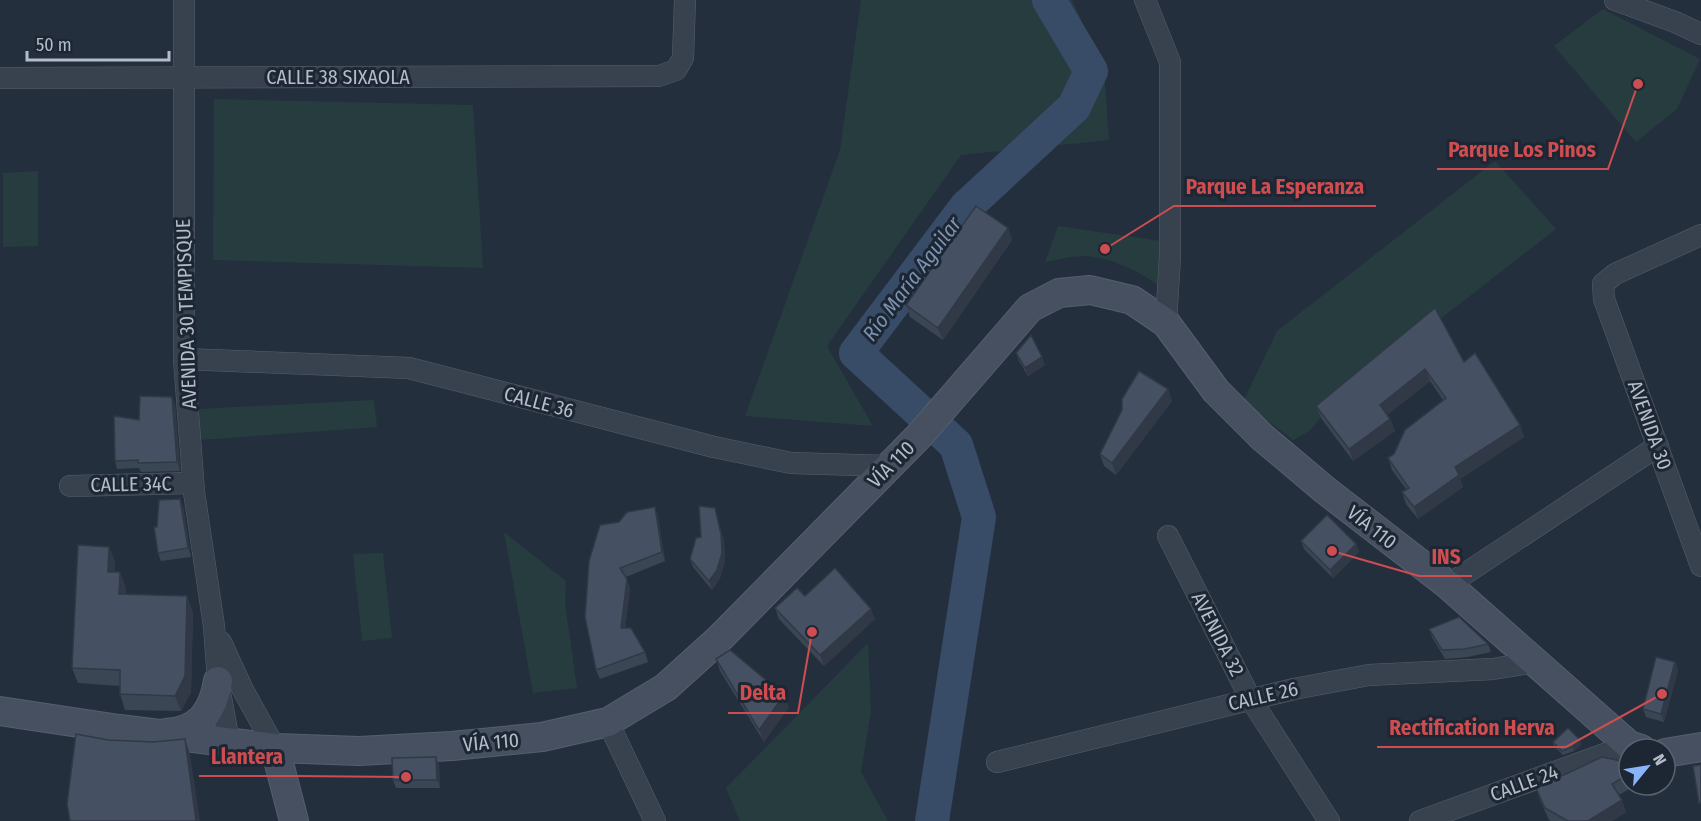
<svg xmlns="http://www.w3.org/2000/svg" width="1701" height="821" font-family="'Fira Sans Condensed',sans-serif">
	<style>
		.green { fill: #263c3f }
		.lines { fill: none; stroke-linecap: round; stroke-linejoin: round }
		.river { stroke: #394c67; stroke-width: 34 }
		.street-casing { stroke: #565f6c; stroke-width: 22 }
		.secondary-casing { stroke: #565f6c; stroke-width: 30 }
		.street { stroke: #38414e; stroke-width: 21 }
		.secondary { stroke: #465061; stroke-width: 28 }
		.wall { fill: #3b4654 }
		.shaded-wall { fill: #303945 }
		.building { fill: #455162; stroke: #303945; stroke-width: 1.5 }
		.labels { text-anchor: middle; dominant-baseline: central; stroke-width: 6; stroke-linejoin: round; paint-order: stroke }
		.street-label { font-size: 20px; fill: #b4bcc9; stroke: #1d2633 }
		.water-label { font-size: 21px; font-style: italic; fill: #7c92b1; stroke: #1d2633 }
		.leader { fill: none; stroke: #ce4d50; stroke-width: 2 }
		.callout-dot { fill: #ce4d50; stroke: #1d2633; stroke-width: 2 }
		.callout-label { font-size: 21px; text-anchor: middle; font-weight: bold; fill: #ce4d50; stroke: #1d2633; stroke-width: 6; stroke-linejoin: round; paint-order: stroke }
	</style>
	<rect width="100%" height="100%" fill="#242f3e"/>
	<g class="green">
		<polygon points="861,0 1072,0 1104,69 1109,140 961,155 827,346 873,426 745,416 840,150"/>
		<polygon points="1603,9 1700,59 1677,109 1636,142 1554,46"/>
		<polygon points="214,99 473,105 483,268 213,260"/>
		<polygon points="1495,161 1556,229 1439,320 1325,413 1309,431 1293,440 1243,402 1277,331"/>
		<polygon points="38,171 38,246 3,247 3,173"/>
		<path d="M1058,226L1161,241L1157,284C1135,270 1111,257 1083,256C1071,256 1057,260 1045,262Z"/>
		<polygon points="374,400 377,427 200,440 199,409"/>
		<polygon points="504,532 566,581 565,603 577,688 533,693"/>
		<polygon points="383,553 392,638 362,641 353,554"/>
		<polygon points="868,643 871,711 861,772 888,821 740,821 726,788"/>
	</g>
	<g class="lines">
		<polyline class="river" points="932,821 979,517 956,445 856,353 966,207 1074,107 1091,71 1049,0"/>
		<defs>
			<g id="street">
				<polyline points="184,0 184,359 194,492 214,626 218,681 229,742"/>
				<polyline points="1145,0 1170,62 1170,256 1166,323"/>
				<polyline points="1615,0 1675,22 1701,34"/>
				<polyline points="0,78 659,76 676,70 683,58 685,0"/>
				<polyline points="1701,235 1615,274 1603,284 1604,299 1701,566"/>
				<polyline points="184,359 409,368 714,447 791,463 890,466"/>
				<polyline points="70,486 193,483"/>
				<polyline points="1168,536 1250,698 1329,821"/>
				<polyline points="1448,585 1658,446"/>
				<polyline points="221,642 243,690 275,748"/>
				<polyline points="608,722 655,821"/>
				<polyline points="997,762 1294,689 1369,675 1493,669 1535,662"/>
				<polyline points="1420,821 1629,745"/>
			</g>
			<g id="secondary">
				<polyline points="0,711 119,729 275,748 359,751 452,746 542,737 608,722 666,687 718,640 919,436 1030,308 1059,293 1090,290 1132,300 1166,323 1216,391 1262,437 1325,490 1448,585 1629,745 1641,749"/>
				<path d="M166,733C199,731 213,712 218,681"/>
				<polyline points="275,748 294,821"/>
				<polyline points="1665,753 1701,747"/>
			</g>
		</defs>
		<use href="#street" class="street-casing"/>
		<use href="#secondary" class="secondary-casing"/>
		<use href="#street" class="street"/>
		<use href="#secondary" class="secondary"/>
	</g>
	<g class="wall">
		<polygon points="1008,228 1012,240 943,340 910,317 906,305"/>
		<polygon points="1435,308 1464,362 1520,425 1524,437 1460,479 1463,487 1418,519 1406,504 1402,492 1406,489 1392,470 1388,458 1394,454 1443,400 1430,381 1387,415 1390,419 1395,431 1353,461 1321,418 1316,406"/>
		<polygon points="1016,353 1045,365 1028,376 1019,361"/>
		<polygon points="1168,389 1172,401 1116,475 1104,466 1100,454"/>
		<polygon points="175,405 180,471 141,472 139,468 117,469 115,461 139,420"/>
		<polygon points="183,507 191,557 161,561 158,553"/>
		<polygon points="655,507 658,517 665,561 626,577 630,588 625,628 645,652 648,662 600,679 596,670 619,522"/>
		<polygon points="715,508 724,542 725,561 720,578 712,590 693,567 690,559"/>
		<polygon points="1301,541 1356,544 1359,552 1333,578 1304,549"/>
		<polygon points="109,547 115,562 114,572 126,588 125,594 193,612 191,692 181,711 125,710 120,694 120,686 78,683 72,668"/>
		<polygon points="805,596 875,619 824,666 779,619 775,608"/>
		<polygon points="1429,629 1488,644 1491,652 1468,657 1445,659 1432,637"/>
		<polygon points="716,659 789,707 764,742 720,671"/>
		<polygon points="1675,662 1678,670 1664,722 1646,717 1643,709"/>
		<polygon points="1580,740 1581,745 1574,751 1563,755 1554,746 1553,742"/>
		<polygon points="439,765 440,788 396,788 393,780"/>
		<polygon points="1625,773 1629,789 1619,795 1626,812 1612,821 1551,821 1549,820 1540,800 1536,788"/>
	</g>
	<g class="shaded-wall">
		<polygon points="1008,228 1012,240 943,340 938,328"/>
		<polygon points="1042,357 1045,365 1028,376 1025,368"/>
		<polygon points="1425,369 1430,381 1385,417 1380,405"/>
		<polygon points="1168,389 1172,401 1116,475 1112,463"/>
		<polygon points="172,397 175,405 180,471 177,462"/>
		<polygon points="1390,419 1395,431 1353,461 1349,449"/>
		<polygon points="1520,425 1524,437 1460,479 1463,487 1418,519 1414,507 1455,467"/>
		<polygon points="180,499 183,507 191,557 188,548"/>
		<polygon points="655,507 658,517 665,561 662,552"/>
		<polygon points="715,508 724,542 725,561 720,578 712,590 709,581"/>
		<polygon points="1356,544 1359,552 1333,578 1330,570"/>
		<polygon points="109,547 115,562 114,587 108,572"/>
		<polygon points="120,572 126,588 125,610 119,594"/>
		<polygon points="627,579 630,588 624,638 621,628"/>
		<polygon points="187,596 193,612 191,692 181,711 175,696"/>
		<polygon points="871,609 875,619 824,666 820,655"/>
		<polygon points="1675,662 1678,670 1664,722 1661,714"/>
		<polygon points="784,695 789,707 764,742 759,730"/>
		<polygon points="185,739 190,754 200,821 196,821"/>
		<polygon points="1580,740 1581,745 1574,751 1572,747"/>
		<polygon points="436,757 439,765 440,788 437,780"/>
		<polygon points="1621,761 1625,773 1629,789 1624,777"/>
		<polygon points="1622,800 1626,812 1612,821 1588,821"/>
	</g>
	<g class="building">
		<polygon points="976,206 1008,228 938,328 906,305"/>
		<polygon points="1435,308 1464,362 1475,353 1520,425 1455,467 1459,475 1414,507 1402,492 1409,488 1388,458 1394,454 1405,430 1446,398 1425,369 1380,405 1390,419 1349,449 1316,406"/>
		<polygon points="1031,335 1042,357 1025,368 1016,353"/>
		<polygon points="1139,371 1168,389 1112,463 1100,454 1122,410 1122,399"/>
		<polygon points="140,396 172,397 177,462 138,463 138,460 115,461 114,416 139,420"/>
		<polygon points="180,499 188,548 158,553 154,527 157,527 159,500"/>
		<polygon points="699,506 715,508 721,534 722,553 717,570 709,581 690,559 696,538 701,537"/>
		<polygon points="655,507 662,552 620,568 627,579 621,628 631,628 645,652 596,670 585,617 589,561 600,525 619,522 627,512"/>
		<polygon points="1327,515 1356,544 1330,570 1301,541"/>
		<polygon points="78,545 109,547 108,572 120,572 119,594 187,596 185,676 175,696 120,694 120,670 72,668"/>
		<polygon points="835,568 871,609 820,655 775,608 797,588 805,596"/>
		<polygon points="1459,617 1488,644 1465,649 1442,650 1429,629"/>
		<polygon points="730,650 784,695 759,730 716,659"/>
		<polygon points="1656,657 1675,662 1661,714 1643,709"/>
		<polygon points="1568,728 1580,740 1572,747 1562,751 1553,742"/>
		<polygon points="76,734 108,740 153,742 185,739 196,821 70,821 67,804"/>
		<polygon points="436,757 437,780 393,780 392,758"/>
		<polygon points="1602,757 1621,761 1624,777 1612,784 1622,800 1588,821 1568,821 1545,808 1536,788"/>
		<polygon points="1701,765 1701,803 1699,803 1693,766"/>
	</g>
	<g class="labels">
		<g class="street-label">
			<text x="338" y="77">CALLE 38 SIXAOLA</text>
			<text transform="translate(186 314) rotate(-92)">AVENIDA 30 TEMPISQUE</text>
			<text transform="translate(539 402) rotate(15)">CALLE 36</text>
			<text transform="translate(1650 425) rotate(70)">AVENIDA 30</text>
			<text transform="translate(891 464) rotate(-45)">VÍA 110</text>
			<text transform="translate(131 484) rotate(-1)">CALLE 34C</text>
			<text transform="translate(1372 527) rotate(38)">VÍA 110</text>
			<text transform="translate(1218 634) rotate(63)">AVENIDA 32</text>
			<text transform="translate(1263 696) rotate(-13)">CALLE 26</text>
			<text transform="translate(491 742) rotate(-5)">VÍA 110</text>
			<text transform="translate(1524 783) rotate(-20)">CALLE 24</text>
		</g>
		<g class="water-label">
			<text transform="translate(912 279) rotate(-53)">Río María Aguilar</text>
		</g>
	</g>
	<path class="leader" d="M1638 84L1608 169H1437M1105 249L1174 206H1376M1332 551L1419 576H1472M812 632L798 713H728M1662 694L1566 747H1377M406 777L295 776H199"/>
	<g class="callout-dot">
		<circle cx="1638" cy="84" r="6"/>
		<circle cx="1105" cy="249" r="6"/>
		<circle cx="1332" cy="551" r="6"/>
		<circle cx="812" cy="632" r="6"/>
		<circle cx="1662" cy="694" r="6"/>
		<circle cx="406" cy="777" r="6"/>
	</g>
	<g class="callout-label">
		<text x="1522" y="157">Parque Los Pinos</text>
		<text x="1275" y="194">Parque La Esperanza</text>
		<text x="1446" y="564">INS</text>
		<text x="763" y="700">Delta</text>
		<text x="1472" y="735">Rectification Herva</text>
		<text x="247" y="764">Llantera</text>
	</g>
	<g transform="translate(1647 767) rotate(60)"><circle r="28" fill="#1d2633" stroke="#59626f" stroke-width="1.5"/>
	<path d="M0-4.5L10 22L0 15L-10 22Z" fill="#8ab4f8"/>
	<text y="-9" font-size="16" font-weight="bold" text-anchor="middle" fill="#b4bcc9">N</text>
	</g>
	<path d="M27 51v9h142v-9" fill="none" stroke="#b4bcc9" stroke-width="3"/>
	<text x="36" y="51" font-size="18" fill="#b4bcc9" stroke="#1d2633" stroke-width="4.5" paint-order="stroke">50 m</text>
</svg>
